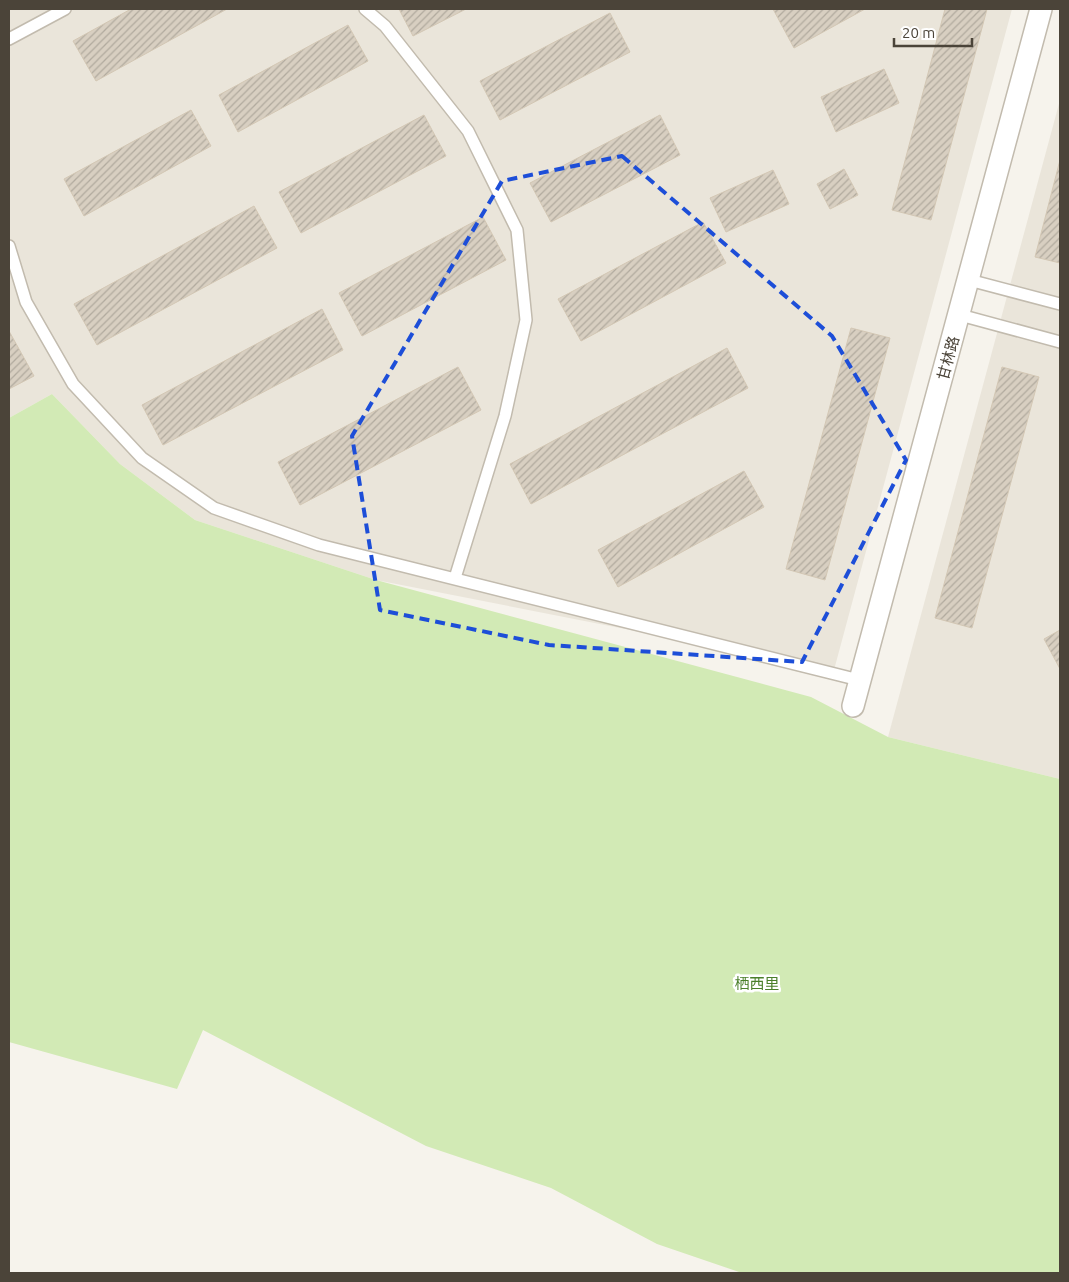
<svg xmlns="http://www.w3.org/2000/svg" width="1069" height="1282" font-family="Ubuntu,'Noto Sans SC',sans-serif">
	<style>
		.residential { fill: #eae5da }
		.green { fill: #d2eab5 }
		.building { fill: url(#building-hatch); stroke: #d3c7b4 }
		.lines { fill: none; stroke-linecap: round; stroke-linejoin: round }
		.lane-casing { stroke: #c2bbae; stroke-width: 14 }
		.street-casing { stroke: #c2bbae; stroke-width: 24 }
		.lane { stroke: #fff; stroke-width: 11 }
		.street { stroke: #fff; stroke-width: 21 }
		.marked { fill: none; stroke: #1d4ed8; stroke-width: 4; stroke-dasharray: 10 6; stroke-linejoin: round }
		.labels { text-anchor: middle; dominant-baseline: central; stroke-width: 5; stroke-linejoin: round; paint-order: stroke }
		.street-label { font-size: 15px; fill: #4b4439; stroke: #fff }
		.park-label { font-size: 15px; fill: #4a7f2a; stroke: #fff }
	</style>
	<defs>
		<pattern id="building-hatch" width="6" height="6" patternUnits="userSpaceOnUse" patternTransform="scale(1.25)"><rect width="6" height="6" fill="#d8cfc1"/><path d="M-1 1l2-2M0 6l6-6M5 7l2-2" fill="none" stroke="#b1aa9e"/></pattern>
	</defs>
	<rect width="100%" height="100%" fill="#f6f3ec"/>
	<g class="residential">
		<polygon points="9,9 1012,9 834,670 376,580 195,520 120,464 52,394 9,418"/>
		<polygon points="1060,100 1060,779 888,737"/>
	</g>
	<polygon class="green" points="52,394 120,464 195,520 376,580 811,697 888,737 1060,779 1060,1273 742,1273 657,1244 551,1188 426,1146 203,1030 177,1089 9,1042 9,418"/>
	<g class="building">
		<polygon points="131,9 227,9 96,81 73,41"/>
		<polygon points="399,9 466,9 413,36"/>
		<polygon points="773,9 865,9 794,48"/>
		<polygon points="945,9 987,9 931,220 892,210"/>
		<polygon points="610,13 630,52 500,120 480,81"/>
		<polygon points="348,25 368,61 238,132 219,95"/>
		<polygon points="884,69 899,103 836,132 821,97"/>
		<polygon points="191,110 211,146 84,216 64,179"/>
		<polygon points="424,115 446,156 301,233 279,192"/>
		<polygon points="660,115 680,155 551,222 530,183"/>
		<polygon points="1060,160 1060,263 1035,257"/>
		<polygon points="844,169 858,195 830,209 817,184"/>
		<polygon points="773,170 789,204 726,232 710,198"/>
		<polygon points="254,206 277,248 97,345 74,304"/>
		<polygon points="483,217 506,260 362,336 339,293"/>
		<polygon points="703,222 726,263 581,341 558,299"/>
		<polygon points="322,309 343,350 163,445 142,405"/>
		<polygon points="851,328 890,338 825,580 786,569"/>
		<polygon points="9,331 34,376 9,389"/>
		<polygon points="727,348 748,388 531,504 510,464"/>
		<polygon points="458,367 481,410 300,505 278,462"/>
		<polygon points="1002,367 1039,377 972,628 935,618"/>
		<polygon points="744,471 764,507 618,587 598,550"/>
		<polygon points="1060,630 1060,669 1044,639"/>
	</g>
	<g class="lines">
		<defs>
			<g id="lane">
				<polyline points="365,9 385,26 468,131 517,230 526,320 505,416 455,578"/>
				<polyline points="9,39 65,9"/>
				<polyline points="9,246 26,302 73,384 142,458 214,508 319,545 859,680"/>
				<polyline points="969,280 1060,304"/>
				<polyline points="960,315 1060,342"/>
			</g>
			<polyline id="street" points="853,706 1041,9"/>
		</defs>
		<use href="#lane" class="lane-casing"/>
		<use href="#street" class="street-casing"/>
		<use href="#lane" class="lane"/>
		<use href="#street" class="street"/>
	</g>
	<path class="marked" d="M622,156L832,336L906,460L802,662L549,645L380,610L352,436L502,181Z"/>
	<g class="labels">
		<g class="street-label">
			<text transform="translate(948 358) rotate(-75)">甘林路</text>
		</g>
		<g class="park-label">
			<text x="757" y="983">栖西里</text>
		</g>
	</g>
	<rect width="1069" height="1282" fill="none" stroke="#4b4439" stroke-width="20"/>
	<path d="M894 38v8h78v-8" fill="none" stroke="#4b4439" stroke-width="2.5"/>
	<text x="902" y="38" font-size="15" fill="#4b4439" stroke="#ffffff" stroke-width="4" paint-order="stroke">20 m</text>
</svg>
